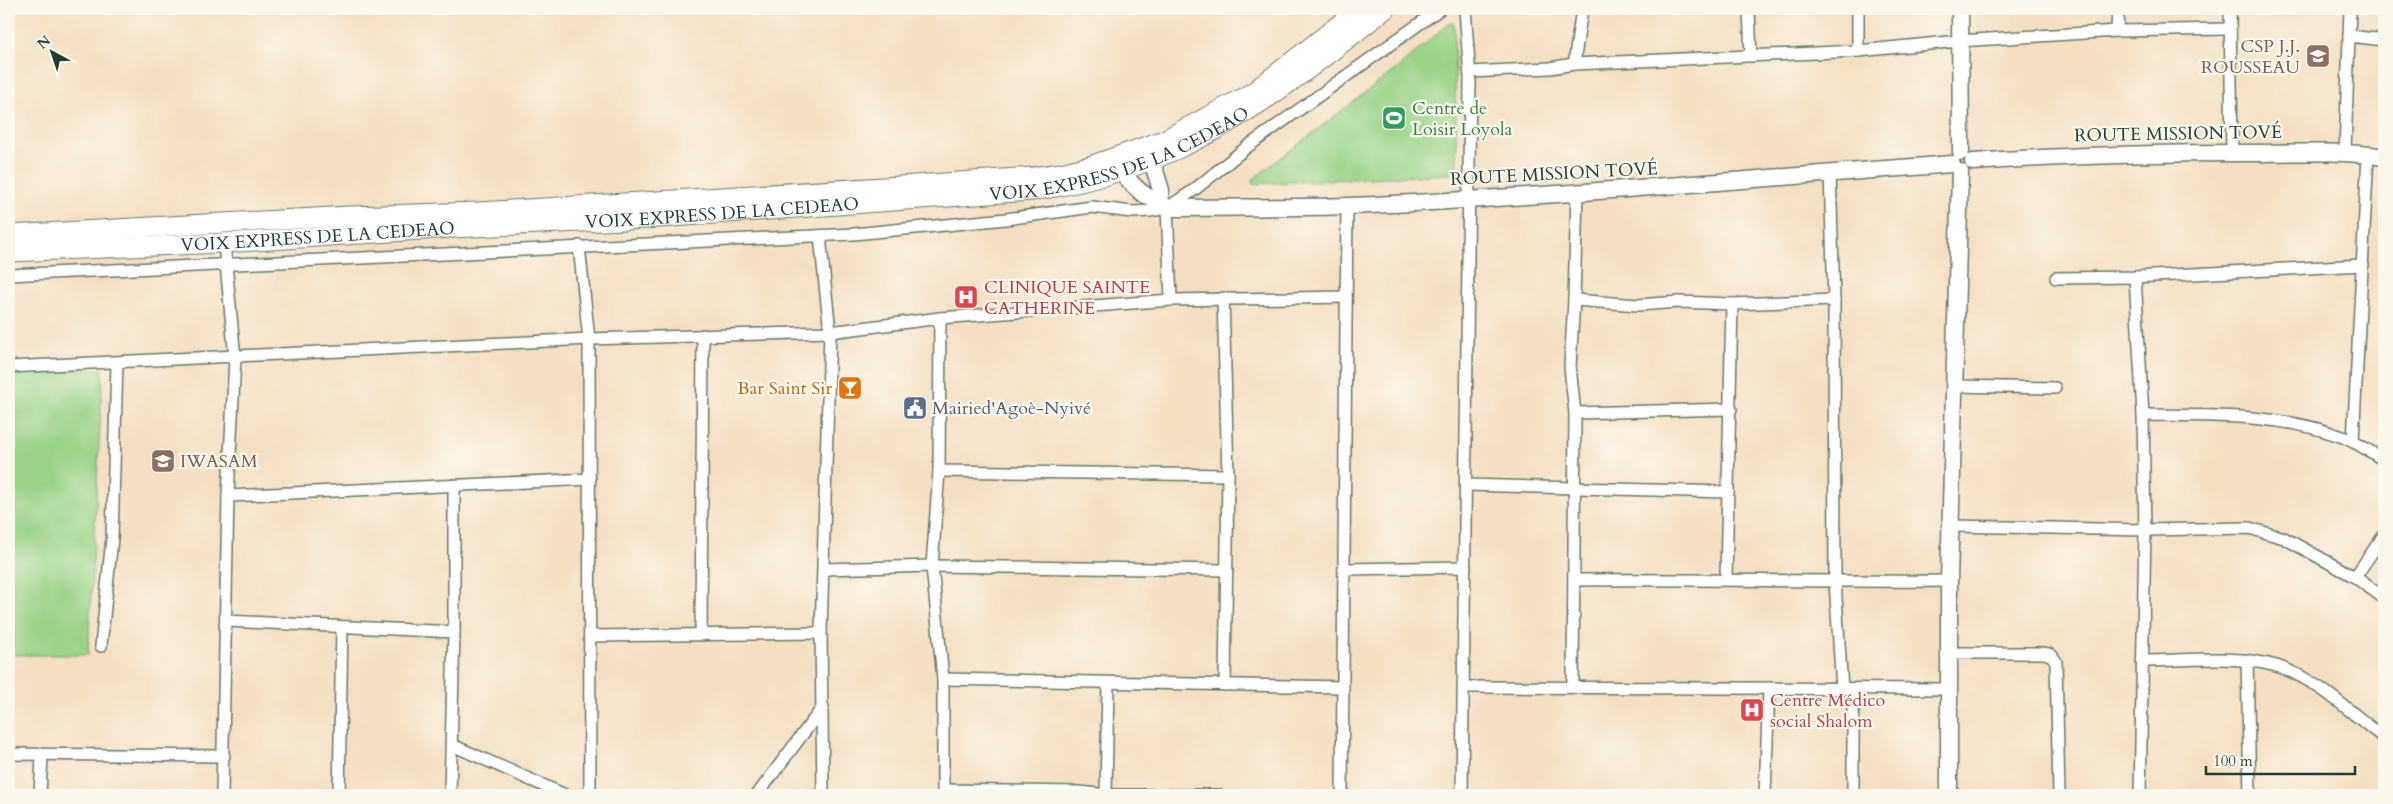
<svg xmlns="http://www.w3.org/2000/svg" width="2393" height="804" font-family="Cardo,serif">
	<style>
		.green { fill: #99d387; stroke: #5c885e }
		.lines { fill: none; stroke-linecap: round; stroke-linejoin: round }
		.street-casing { stroke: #6a7666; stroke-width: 14 }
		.secondary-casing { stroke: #6a7666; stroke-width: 19 }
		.primary-casing { stroke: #6a7666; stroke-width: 21 }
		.street { stroke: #fff; stroke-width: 11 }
		.secondary { stroke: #fff; stroke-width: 16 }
		.primary { stroke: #fff; stroke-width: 19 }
		.labels { text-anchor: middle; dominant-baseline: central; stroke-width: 4.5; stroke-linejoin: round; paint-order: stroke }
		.education-label { font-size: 18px; fill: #785e54; stroke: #fbf7ec; text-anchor: end }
		.leisure-label { font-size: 18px; fill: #27864d; stroke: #fbf7ec; text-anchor: start }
		.street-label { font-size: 18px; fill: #1f3d34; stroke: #fbf7ec }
		.health-label { font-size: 18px; fill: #be3a42; stroke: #fbf7ec; text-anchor: start }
		.food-label { font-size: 18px; fill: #c56008; stroke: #fbf7ec; text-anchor: end }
		.service-label { font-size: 18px; fill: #4e5e75; stroke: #fbf7ec; text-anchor: start }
	</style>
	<rect width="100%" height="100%" fill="#fbf7ec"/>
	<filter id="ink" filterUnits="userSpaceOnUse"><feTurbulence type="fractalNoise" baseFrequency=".02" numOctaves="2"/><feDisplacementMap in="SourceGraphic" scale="10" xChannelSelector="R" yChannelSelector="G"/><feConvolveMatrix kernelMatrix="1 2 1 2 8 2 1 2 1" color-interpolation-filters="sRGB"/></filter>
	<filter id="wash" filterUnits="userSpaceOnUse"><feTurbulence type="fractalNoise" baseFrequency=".0096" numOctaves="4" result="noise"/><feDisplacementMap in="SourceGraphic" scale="20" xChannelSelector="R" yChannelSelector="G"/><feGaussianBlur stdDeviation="1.12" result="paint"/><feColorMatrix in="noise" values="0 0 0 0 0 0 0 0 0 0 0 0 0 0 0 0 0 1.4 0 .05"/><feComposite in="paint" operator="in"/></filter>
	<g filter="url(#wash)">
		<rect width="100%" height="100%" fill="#f4dfc2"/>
		<g class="green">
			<polygon points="1449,23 1454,24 1457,170 1452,174 1253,184 1253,179 1400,66"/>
			<polygon points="103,369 88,655 9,655 9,372"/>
		</g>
	</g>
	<g filter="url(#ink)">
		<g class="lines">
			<defs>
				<g id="street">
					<polyline points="1749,9 1751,56"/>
					<polyline points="2230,9 2232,153"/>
					<polyline points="2117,31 2118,9"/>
					<polyline points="2349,36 2384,40"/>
					<polyline points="1858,51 1858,9"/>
					<polyline points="1574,64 1582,9"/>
					<polyline points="1470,72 1550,68 1574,64 1858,51 1959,41 2117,31 2228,29"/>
					<polyline points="2345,152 2350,9"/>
					<polyline points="1830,173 1834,300 1835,582 1842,689"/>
					<polyline points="1167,208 1171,300"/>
					<polyline points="820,236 830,332 821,633 823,795"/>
					<polyline points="579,246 589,339 590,795"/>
					<polyline points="9,275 854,234 1006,219 1092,207 1132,212 1150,211 1167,208 1194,190 1247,147 1440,9"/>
					<polyline points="2135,277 2143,415 2145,530 2140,795"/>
					<polyline points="2056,278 2135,277 2363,265"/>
					<polyline points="1223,298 1228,475 1225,685"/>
					<polyline points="1574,300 1638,305 1679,302 1732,304"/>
					<polyline points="940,318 939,471 932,566 943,679 943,795"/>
					<polyline points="9,367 589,339 830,332 940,318 1171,300 1346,297"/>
					<polyline points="1955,386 2055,388"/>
					<polyline points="1575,413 1570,367 1574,300 1577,193"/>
					<path d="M2143,415C2208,416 2275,413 2337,435C2354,440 2369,451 2384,460"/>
					<polyline points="2353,441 2368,155"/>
					<polyline points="939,471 1228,475"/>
					<polyline points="1466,485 1728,492"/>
					<polyline points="228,496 590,479"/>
					<polyline points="1952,526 2145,530 2249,528 2284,538 2355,577 2384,598"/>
					<polyline points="824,569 932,566 1227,570"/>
					<polyline points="1344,569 1465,567"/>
					<polyline points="2355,577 2384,535"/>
					<polyline points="1726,579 1732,304 1834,300"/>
					<path d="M1574,580C1699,579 1824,582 1949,581"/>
					<polyline points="227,621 454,632"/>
					<polyline points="701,635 703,335"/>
					<polyline points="590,636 821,633"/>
					<polyline points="101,646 112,538 117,363"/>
					<path d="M1948,653H2041C2049,653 2053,655 2056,662L2059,795"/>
					<polyline points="2247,660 2250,795"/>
					<path d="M2142,661C2184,661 2236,654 2276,666C2316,678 2351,713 2384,738"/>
					<polyline points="943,679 1343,687"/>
					<polyline points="1464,687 1949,689"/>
					<polyline points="1573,687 1575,413 1731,409"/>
					<polyline points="452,745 565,795"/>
					<polyline points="9,754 224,756"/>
					<polyline points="944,790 1080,792 1106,795 1219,795"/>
					<polyline points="40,795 42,756"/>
					<polyline points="222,795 228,496 235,358 224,243"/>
					<polyline points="339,795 342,627"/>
					<polyline points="450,795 454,632 454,485"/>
					<polyline points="757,795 823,707"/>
					<polyline points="1106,795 1108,683"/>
					<polyline points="1342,795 1347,206"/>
					<polyline points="1462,795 1470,78 1465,9"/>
					<polyline points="1765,795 1769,688"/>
					<polyline points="1853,795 1853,689"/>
				</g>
				<g id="secondary">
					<polyline points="1960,9 1961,152"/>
					<path d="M1116,159C1123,177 1141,197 1159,201"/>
					<polyline points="1152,161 1161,190 1159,201"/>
					<path d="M1973,162C2063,156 2153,153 2243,153C2290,153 2338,150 2384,157"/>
					<path d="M1159,201L1167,208C1227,207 1288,208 1349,206C1550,197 1751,179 1952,164"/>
					<polyline points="1949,795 1949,581 1960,172"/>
				</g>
				<g id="primary">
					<polyline points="9,235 349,216 479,212 900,186 1033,177 1061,173 1090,166 1164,140 1252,93 1359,9"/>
					<path id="s1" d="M9,252L224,243L452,228L645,219L1031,191C1180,171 1271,100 1385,9"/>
				</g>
			</defs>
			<use href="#street" class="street-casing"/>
			<use href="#secondary" class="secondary-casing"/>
			<use href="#primary" class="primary-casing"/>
			<use href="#street" class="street"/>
			<use href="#secondary" class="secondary"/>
			<use href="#primary" class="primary"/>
		</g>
	</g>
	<defs>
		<symbol id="school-square" viewBox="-11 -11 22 22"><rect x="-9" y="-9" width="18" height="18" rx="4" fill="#8d6e63" stroke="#fbf7ec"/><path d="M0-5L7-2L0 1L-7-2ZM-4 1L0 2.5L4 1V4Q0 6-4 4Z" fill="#fff"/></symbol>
		<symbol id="stadium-square" viewBox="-11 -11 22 22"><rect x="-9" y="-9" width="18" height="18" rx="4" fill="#2e9e5b" stroke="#fbf7ec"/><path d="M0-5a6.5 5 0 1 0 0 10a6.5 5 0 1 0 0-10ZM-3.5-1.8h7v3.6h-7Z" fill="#fff"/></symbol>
		<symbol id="hospital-square" viewBox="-11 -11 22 22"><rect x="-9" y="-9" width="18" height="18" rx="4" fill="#e0444e" stroke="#fbf7ec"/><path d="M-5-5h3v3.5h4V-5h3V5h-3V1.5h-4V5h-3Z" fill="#fff"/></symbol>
		<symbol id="bar-square" viewBox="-11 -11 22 22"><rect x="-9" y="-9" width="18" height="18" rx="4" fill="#e8710a" stroke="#fbf7ec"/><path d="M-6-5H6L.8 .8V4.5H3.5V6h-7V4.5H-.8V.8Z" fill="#fff"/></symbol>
		<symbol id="civic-square" viewBox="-11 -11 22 22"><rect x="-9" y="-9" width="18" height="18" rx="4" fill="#5c6f8a" stroke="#fbf7ec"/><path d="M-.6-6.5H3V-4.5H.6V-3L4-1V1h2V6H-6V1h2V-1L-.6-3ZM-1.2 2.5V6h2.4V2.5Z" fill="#fff"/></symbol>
	</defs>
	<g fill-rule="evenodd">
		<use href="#school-square" x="2304" y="42" width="28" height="28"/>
		<use href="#stadium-square" x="1380" y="104" width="28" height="28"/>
		<use href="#hospital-square" x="952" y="283" width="28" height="28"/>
		<use href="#bar-square" x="836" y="374" width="28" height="28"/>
		<use href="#civic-square" x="901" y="394" width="28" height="28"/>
		<use href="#school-square" x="149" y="447" width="28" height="28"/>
		<use href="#hospital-square" x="1738" y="696" width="28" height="28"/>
	</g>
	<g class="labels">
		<g class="education-label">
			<text x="2300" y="46">CSP J.J.<tspan x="2300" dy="21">ROUSSEAU</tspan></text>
			<text x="180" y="461" text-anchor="start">IWASAM</text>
		</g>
		<g class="leisure-label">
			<text x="1412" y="108">Centre de<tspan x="1412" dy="21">Loisir Loyola</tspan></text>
		</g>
		<g class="street-label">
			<text transform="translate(2178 134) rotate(-1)">ROUTE MISSION TOVÉ</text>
			<text stroke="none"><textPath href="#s1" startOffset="1119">VOIX EXPRESS DE LA CEDEAO</textPath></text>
			<text transform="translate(1554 174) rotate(-3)">ROUTE MISSION TOVÉ</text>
			<text stroke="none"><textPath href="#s1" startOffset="714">VOIX EXPRESS DE LA CEDEAO</textPath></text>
			<text stroke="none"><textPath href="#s1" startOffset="309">VOIX EXPRESS DE LA CEDEAO</textPath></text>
		</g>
		<g class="health-label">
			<text x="984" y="287">CLINIQUE SAINTE<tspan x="984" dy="21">CATHERINE</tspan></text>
			<text x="1770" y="700">Centre Médico<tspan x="1770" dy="21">social Shalom</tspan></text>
		</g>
		<g class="food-label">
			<text x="832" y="388">Bar Saint Sir</text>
		</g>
		<g class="service-label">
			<text x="932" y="408">Mairied'Agoè-Nyivé</text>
		</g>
	</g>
	<rect width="2393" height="804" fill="none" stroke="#fbf7ec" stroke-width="30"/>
	<g transform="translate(52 52) rotate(320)" stroke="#fbf7ec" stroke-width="4" paint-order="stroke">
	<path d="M0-4L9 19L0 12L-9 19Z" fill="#1f3d34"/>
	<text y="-8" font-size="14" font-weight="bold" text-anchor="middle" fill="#1f3d34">N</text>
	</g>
	<path d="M2206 766v8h149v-8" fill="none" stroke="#1f3d34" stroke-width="2.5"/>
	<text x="2213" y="766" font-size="15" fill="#1f3d34" stroke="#fbf7ec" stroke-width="4" paint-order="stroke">100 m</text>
</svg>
